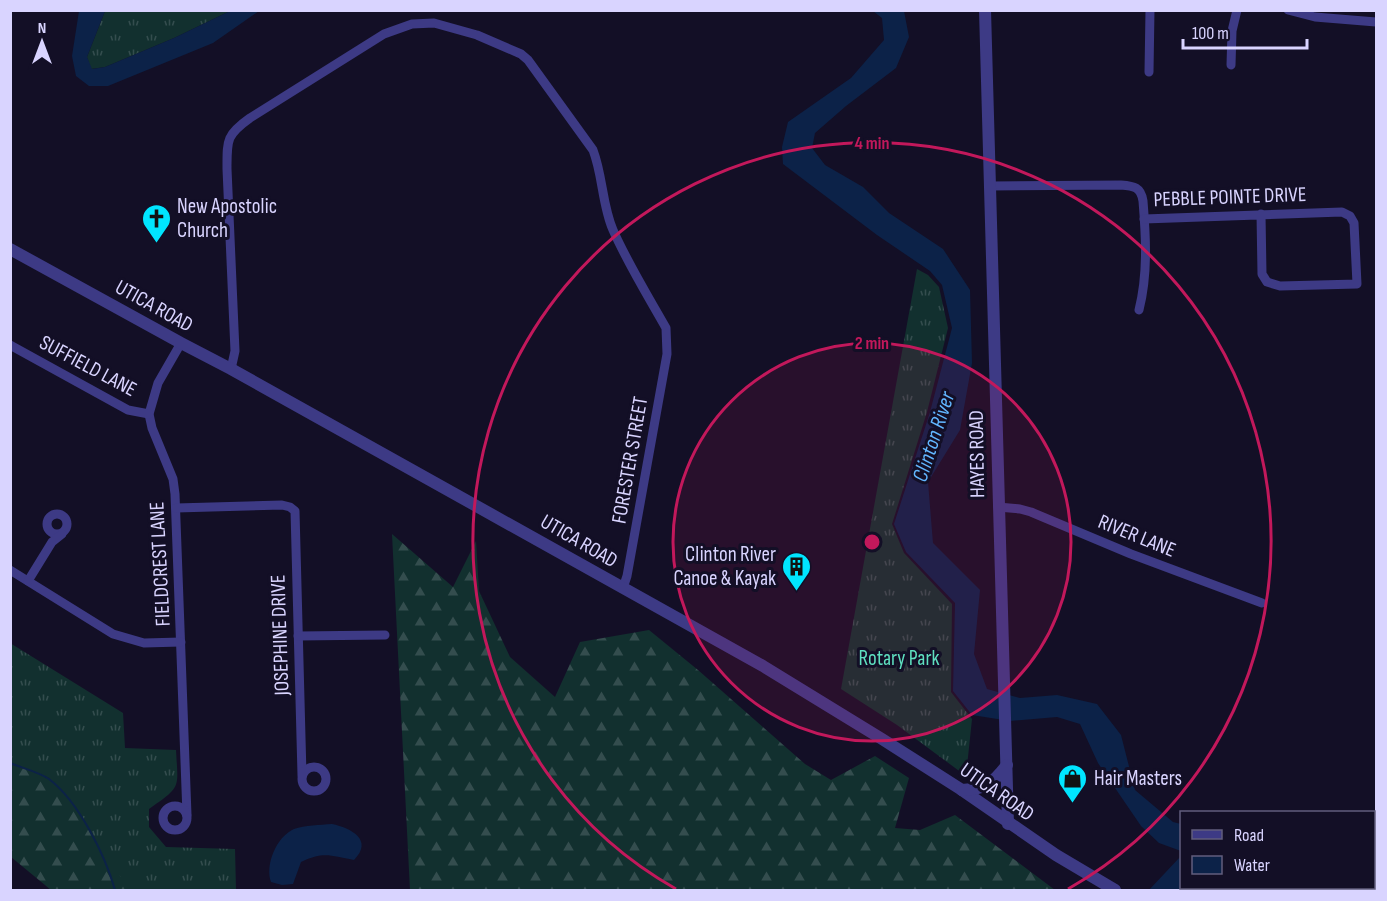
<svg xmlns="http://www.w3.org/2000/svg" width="1387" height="901" font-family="'Sofia Sans Condensed',sans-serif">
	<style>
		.grass { fill: url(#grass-tufts) }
		.forest { fill: url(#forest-firs) }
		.water { fill: #0c2248 }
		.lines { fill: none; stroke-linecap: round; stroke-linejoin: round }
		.stream { stroke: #0c2248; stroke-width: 2 }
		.minor { stroke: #3d3a85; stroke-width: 9 }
		.tertiary { stroke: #3d3a85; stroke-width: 12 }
		.ring { fill: none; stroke: #c2185b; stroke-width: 3 }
		.labels { text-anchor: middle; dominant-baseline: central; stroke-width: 6; stroke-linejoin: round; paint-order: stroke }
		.street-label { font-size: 21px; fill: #d9d4ff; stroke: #130f26 }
		.poi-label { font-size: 21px; fill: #d9d4ff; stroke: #130f26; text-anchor: start }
		.park-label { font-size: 21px; fill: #5fe0c0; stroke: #130f26 }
		.water-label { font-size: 22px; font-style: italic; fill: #62b6ff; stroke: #130f26 }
		.centre { fill: #c2185b; stroke: #130f26; stroke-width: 3 }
		.ring-label { font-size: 18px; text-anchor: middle; font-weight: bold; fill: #c2185b; stroke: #130f26; stroke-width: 6; stroke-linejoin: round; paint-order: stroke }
	</style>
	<defs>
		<pattern id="grass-tufts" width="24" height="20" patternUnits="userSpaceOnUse" patternTransform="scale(1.5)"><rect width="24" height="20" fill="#12302f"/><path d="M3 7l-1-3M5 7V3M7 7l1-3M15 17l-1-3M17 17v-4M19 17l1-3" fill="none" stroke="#344d4e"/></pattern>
		<pattern id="forest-firs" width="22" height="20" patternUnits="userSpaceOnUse" patternTransform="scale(1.5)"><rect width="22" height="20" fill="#12302f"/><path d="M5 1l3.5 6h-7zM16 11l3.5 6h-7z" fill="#344d4e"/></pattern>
	</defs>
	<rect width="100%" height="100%" fill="#130f26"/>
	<g class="grass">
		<polygon points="105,11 230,11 174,38 105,67 91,69 87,57"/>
		<polygon points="917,269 928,275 939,287 948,328 927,412 892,524 904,553 952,604 951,692 972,719 966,776 897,725 841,689"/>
		<path d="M10,643L123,713L125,748L176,750C178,789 182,786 149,809V827L166,847L235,849L236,890H115L49,778L11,763Z"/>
	</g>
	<g class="forest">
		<polygon points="392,534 453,587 476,541 479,591 510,657 555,697 580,642 649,630 698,670 805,764 831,780 875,756 909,778 895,828 920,830 955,815 1055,890 410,890"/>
		<polygon points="11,763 49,778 78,810 108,868 141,890 51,890 11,857"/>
	</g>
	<g class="water">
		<polygon points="79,11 105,11 87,57 92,69 105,67 174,38 230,11 259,11 213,43 108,86 89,86 76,76 72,56"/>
		<polygon points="873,11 904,11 909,37 896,68 846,106 815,133 812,148 825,165 863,187 889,213 943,249 970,290 972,363 960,430 928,482 933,543 980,590 974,654 987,689 1020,698 1057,695 1097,704 1121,735 1135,790 1173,822 1181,824 1181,851 1159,843 1141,826 1098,763 1080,724 1057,717 1010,721 972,715 953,691 955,603 906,552 894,524 930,412 952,328 942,285 930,271 877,235 783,164 782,147 788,122 851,78 884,40 882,18"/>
		<path d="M332,824C351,828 374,840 354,860C331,856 324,851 301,862L293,884L282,885L271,882C265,865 276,837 294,829C305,825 320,825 332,824Z"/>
		<polygon points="1181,856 1182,888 1235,888 1227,890 1149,890"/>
	</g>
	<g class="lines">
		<path class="stream" d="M10,763C22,768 39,772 49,779C79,802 105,855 115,890"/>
		<g class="minor">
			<polyline points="1288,10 1315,17 1376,22"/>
			<polyline points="1231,65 1232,31 1237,10"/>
			<polyline points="1149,72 1150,10"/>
			<path d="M990,186L1121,185C1134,186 1141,187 1143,201C1146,238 1148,274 1139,310"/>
			<polyline points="1144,219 1342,212 1350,216 1354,223 1357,284 1280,286 1267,282 1262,274 1261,214"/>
			<polyline points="181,343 158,383 149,414 152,428 173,479 175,494 187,815"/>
			<polyline points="10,345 128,410 149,414"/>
			<path d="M231,369L235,351L227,169C227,140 226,135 250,118L384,34L412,24L434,23L477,35L521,54L528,60L593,150C603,176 602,205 613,230C628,264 648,296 666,328L667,354L627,576L623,588"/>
			<polyline points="998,507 1020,509 1031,512 1131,554 1262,603"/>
			<polyline points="176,508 282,505 290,507 295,511 302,775"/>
			<circle cx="57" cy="524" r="10"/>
			<polyline points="10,570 113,634 144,643 181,642"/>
			<polyline points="28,581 52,542 62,534"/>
			<polyline points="298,636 385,635"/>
			<circle cx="314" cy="779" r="12"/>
			<circle cx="175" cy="818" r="12"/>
		</g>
		<g class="tertiary">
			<polyline points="985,10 1008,824"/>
			<polyline points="10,249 181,343 231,369 763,666 882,739 962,790 1056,855 1115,890"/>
			<path d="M962,790C986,789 992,784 1007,765"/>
		</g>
	</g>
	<circle cx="872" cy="542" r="199" fill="#c2185b" fill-opacity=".12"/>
	<g class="ring">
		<circle cx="872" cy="542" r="199"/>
		<path d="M676 889A399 399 0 1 1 1068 889"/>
	</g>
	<defs>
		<symbol id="church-pin" viewBox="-11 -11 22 30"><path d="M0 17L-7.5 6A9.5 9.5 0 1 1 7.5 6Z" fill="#00e5ff" stroke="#130f26"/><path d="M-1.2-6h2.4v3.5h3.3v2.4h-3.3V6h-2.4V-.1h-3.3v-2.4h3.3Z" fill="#111"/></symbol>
		<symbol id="building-pin" viewBox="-11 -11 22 30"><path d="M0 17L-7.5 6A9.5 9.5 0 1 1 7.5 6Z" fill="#00e5ff" stroke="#130f26"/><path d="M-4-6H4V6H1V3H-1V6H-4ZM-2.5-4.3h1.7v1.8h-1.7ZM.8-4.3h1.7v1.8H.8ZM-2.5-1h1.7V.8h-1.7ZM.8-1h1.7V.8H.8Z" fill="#111"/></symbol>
		<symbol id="shop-pin" viewBox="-11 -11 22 30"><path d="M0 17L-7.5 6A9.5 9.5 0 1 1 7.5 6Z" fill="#00e5ff" stroke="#130f26"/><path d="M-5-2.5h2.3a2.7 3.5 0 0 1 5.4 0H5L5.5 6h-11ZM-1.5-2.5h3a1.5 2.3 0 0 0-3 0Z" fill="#111"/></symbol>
	</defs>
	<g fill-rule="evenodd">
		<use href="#church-pin" x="140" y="202" width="33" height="45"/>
		<use href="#building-pin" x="780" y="550" width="33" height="45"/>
		<use href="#shop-pin" x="1056" y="762" width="33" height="45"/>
	</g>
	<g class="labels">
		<g class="street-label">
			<text transform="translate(1230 197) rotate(-2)">PEBBLE POINTE DRIVE</text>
			<text transform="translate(154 306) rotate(29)">UTICA ROAD</text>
			<text transform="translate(88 366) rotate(28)">SUFFIELD LANE</text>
			<text transform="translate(977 454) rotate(-91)">HAYES ROAD</text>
			<text transform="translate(630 460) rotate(-80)">FORESTER STREET</text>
			<text transform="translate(1137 536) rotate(22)">RIVER LANE</text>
			<text transform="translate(579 541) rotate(30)">UTICA ROAD</text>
			<text transform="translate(160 564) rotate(-93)">FIELDCREST LANE</text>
			<text transform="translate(280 635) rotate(-92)">JOSEPHINE DRIVE</text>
			<text transform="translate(997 792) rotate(35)">UTICA ROAD</text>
		</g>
		<g class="poi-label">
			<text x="177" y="206">New Apostolic<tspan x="177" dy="24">Church</tspan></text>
			<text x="776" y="554" text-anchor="end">Clinton River<tspan x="776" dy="24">Canoe &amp; Kayak</tspan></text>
			<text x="1094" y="778">Hair Masters</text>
		</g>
		<g class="park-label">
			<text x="899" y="658">Rotary Park</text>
		</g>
		<g class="water-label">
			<text transform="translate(934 437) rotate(-72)">Clinton River</text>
		</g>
	</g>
	<circle cx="872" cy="542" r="9" class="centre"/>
	<g class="ring-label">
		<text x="872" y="149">4 min</text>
		<text x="872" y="349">2 min</text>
	</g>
	<rect width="1387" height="901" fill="none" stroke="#d9d4ff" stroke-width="24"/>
	<rect x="1180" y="811" width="195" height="78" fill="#130f26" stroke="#625e7d" stroke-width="1.5"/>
	<rect x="1192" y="830" width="30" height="9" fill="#3d3a85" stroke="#625e7d" stroke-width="1.5"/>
	<text x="1234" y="841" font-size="18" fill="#d9d4ff">Road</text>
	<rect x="1192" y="856" width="30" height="18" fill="#0c2248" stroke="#625e7d" stroke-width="1.5"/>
	<text x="1234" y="871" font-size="18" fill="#d9d4ff">Water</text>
	<g transform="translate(42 42)" stroke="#130f26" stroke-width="4.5" paint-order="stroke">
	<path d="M0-4.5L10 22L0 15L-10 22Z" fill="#d9d4ff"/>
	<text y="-9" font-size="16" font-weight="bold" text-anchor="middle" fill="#d9d4ff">N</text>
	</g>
	<path d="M1183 39v9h124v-9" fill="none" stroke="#d9d4ff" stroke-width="3"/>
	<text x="1192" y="39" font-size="18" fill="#d9d4ff" stroke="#130f26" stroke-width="4.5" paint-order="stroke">100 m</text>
</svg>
